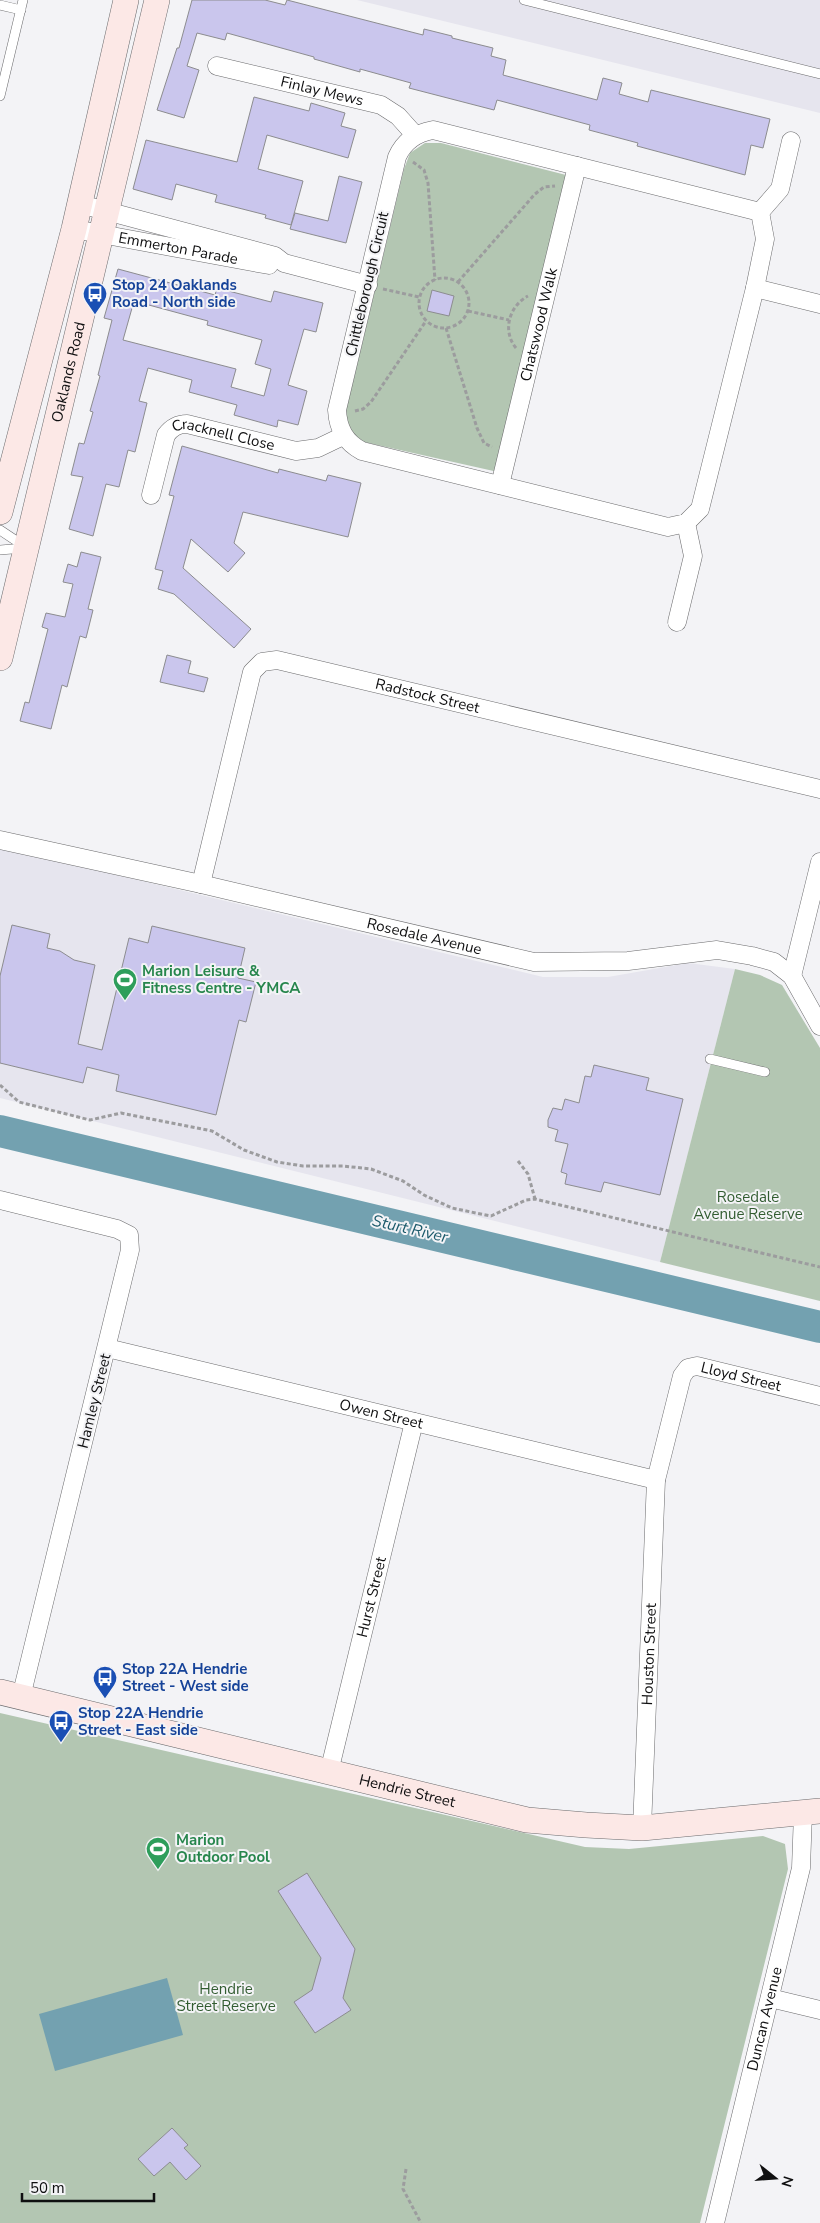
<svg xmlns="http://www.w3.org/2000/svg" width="820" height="2223" font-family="'Nunito Sans',sans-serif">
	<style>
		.built { fill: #e6e5ee }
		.green { fill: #b3c6b2 }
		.water { fill: #73a1b0 }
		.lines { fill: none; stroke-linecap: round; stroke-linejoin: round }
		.river { stroke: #73a1b0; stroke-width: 32 }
		.building { fill: #cac6ed; stroke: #8c8c8f; fill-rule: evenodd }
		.lane-casing { stroke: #6b6b6d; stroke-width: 10 }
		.street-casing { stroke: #6b6b6d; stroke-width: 19 }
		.secondary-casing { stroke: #6b6b6d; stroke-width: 26 }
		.path { stroke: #9c9c9e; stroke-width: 3; stroke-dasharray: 4 2.5; stroke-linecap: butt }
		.lane { stroke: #fff; stroke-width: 9 }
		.street { stroke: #fff; stroke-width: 18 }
		.secondary { stroke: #fce8e6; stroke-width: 25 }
		.labels { text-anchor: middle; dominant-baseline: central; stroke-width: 4; stroke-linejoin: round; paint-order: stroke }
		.street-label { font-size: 15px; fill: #0f0f10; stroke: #f3f3f6 }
		.transit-label { font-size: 15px; font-weight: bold; fill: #164399; stroke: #f3f3f6; text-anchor: start }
		.leisure-label { font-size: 15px; font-weight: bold; fill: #27864d; stroke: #f3f3f6; text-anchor: start }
		.park-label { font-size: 15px; fill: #325c31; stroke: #f3f3f6 }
		.water-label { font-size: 16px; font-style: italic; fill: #1c5a6b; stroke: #f3f3f6 }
	</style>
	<rect width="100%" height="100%" fill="#f3f3f6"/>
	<g class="built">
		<polygon points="357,0 820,0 820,113"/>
		<polygon points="0,847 543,977 608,977 688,963 735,969 660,1262 0,1098"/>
	</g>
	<g class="green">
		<path d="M425,143H441L570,176L498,472L364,442C352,435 348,429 345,415L404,169L410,153Z"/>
		<polygon points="735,969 760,975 782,985 820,1048 820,1301 660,1262"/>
		<polygon points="0,1713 585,1847 629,1849 763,1836 785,1844 788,1869 700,2223 0,2223"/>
	</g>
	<polygon class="water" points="167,1978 183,2035 55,2071 39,2014"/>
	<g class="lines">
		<polyline class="river" points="0,1131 820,1327"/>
	</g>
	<g class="building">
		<polygon points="192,0 265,0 285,5 287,0 423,35 424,29 452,36 452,38 493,48 491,56 506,60 503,75 597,100 603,78 622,83 619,94 648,102 651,90 770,119 763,148 751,145 745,175 637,146 638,143 589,130 590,125 497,100 494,110 409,88 411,83 360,69 360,72 314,59 314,57 227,33 225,40 197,33 187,66 199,70 184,118 157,110 177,48 179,48"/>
		<polygon points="254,97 309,111 311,103 345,113 341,126 356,130 348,158 267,135 258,169 303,181 291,225 265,218 266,215 215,202 217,195 176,184 172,200 133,189 146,140 237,162"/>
		<polygon points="339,176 362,182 346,243 290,229 295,213 328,221"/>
		<path d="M118,269L215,295L217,288L271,302L274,291L323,303L316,332L304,329L288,385L307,391L298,425L278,420L277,427L234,415L237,405L189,392L192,380L148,368L139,401L147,403L135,452L128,450L119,487L106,484L93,536L69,529L83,477L71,475L79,443L84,444L93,412L90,411L100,376L98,375L112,320L104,318ZM134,301L208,321L207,325L262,340L255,364L271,369L264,396L231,387L236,369L123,340Z"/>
		<polygon points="432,290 454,296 449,316 427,311"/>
		<polygon points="182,446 278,473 279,469 326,481 328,475 361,483 348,537 243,512 234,543 245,553 228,572 191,539 183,568 251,629 234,648 174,594 158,589 163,571 155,569 174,496 169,495"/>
		<polygon points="81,552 101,557 88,609 93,610 86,638 80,636 67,687 62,685 51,729 20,721 25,702 29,703 48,629 42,627 46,613 65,617 73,584 63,582 68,564 77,567"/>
		<polygon points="167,655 191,661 188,673 208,678 204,692 160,682"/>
		<polygon points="12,925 50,934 47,948 60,951 74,960 95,965 78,1044 102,1050 129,938 148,943 152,926 245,948 238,978 256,982 246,1022 239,1020 216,1115 116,1091 119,1075 87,1067 83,1083 0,1063 0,976"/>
		<polygon points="594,1065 649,1078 646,1090 683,1099 660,1195 604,1182 601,1192 565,1184 567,1174 561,1172 568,1144 555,1141 558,1130 548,1127 548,1120 553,1108 562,1110 565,1099 579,1103 585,1076 591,1077"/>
		<polygon points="307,1873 355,1949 343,1998 351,2010 315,2033 294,2002 312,1990 321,1958 278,1891"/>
		<polygon points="172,2128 188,2145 184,2148 201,2166 186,2180 170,2162 154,2176 138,2159"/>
	</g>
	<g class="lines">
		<defs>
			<g id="lane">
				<polyline points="524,0 820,74"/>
				<polyline points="0,5 21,10"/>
				<polyline points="0,96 23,0"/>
				<polyline points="0,530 24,546"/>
				<polyline points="0,550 24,548"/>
				<polyline points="710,1059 765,1072"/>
			</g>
			<g id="street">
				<path id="s1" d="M217,66L381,105L398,116L415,135"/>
				<path d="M433,130L760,212L765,239L755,288L700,509L686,523L668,527L362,451C345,442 338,429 337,410L397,157C404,141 416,133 433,130Z"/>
				<polyline points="80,204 275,256 284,263 368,285"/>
				<polyline points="760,212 780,189 791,141"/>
				<path id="s2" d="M74,229L269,265"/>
				<polyline points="755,288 820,304"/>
				<path id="s3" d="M500,485L577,166"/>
				<path id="s4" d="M151,495L166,435C172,427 178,424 187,424L296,451L318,448L343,436"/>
				<polyline points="677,622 693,556 686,523"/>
				<path id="s5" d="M0,840L201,884L534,962L628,961L717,950L752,956L774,962L792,976L820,1026"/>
				<path id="s6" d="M201,884L252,672L262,662L277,660L820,789"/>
				<polyline points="792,976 820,862"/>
				<polyline points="0,1200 117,1229 129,1235 130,1250 21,1697"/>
				<path id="s7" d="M107,1348L656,1480"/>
				<path id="s8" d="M329,1772L414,1422"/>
				<path id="s9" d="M642,1828L656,1480L682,1376L688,1368L697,1366L820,1396"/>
				<polyline points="770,1998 820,2010"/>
				<path id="s10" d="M715,2223L801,1868L803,1813"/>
			</g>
			<g id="secondary">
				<polyline points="0,512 74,229 126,0"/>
				<path id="s11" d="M0,658L157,0"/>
				<path id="s12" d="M0,1692L527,1820L586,1825L642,1828L820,1811"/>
			</g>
		</defs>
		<use href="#lane" class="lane-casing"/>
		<use href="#street" class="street-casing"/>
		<use href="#secondary" class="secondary-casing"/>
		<g class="path">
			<polyline points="413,162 424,170 428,183 435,280"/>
			<circle cx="444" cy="303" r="25"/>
			<polyline points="458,282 535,194 544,187 555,186"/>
			<polyline points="383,289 419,297"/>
			<polyline points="468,311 509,320"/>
			<polyline points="446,328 477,428 484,443 492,447"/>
			<path d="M516,348C502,331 509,306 528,296"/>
			<polyline points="355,411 363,409 371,402 426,321"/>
			<polyline points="0,1085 19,1102 90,1120 121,1113 212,1131 244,1150 277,1162 303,1166 343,1166 371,1169 403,1181 424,1195 452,1208 476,1213 491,1216 526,1200 535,1199 820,1267"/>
			<polyline points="518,1161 528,1174 535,1199"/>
			<polyline points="406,2169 403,2189 421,2223"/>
		</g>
		<use href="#lane" class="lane"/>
		<use href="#street" class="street"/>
		<use href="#secondary" class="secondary"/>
	</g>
	<defs>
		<symbol id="bus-pin" viewBox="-11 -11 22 30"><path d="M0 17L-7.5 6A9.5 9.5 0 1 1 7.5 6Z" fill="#1a4fb4" stroke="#f3f3f6"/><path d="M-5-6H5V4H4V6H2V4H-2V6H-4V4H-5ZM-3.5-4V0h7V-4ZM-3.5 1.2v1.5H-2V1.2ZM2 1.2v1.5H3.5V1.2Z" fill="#fff"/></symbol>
		<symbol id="stadium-pin" viewBox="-11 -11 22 30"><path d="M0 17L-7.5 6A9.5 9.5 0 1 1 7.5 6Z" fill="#2e9e5b" stroke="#f3f3f6"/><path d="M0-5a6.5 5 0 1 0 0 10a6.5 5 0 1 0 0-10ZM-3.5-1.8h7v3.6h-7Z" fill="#fff"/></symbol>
	</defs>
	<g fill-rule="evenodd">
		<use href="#bus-pin" x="81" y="280" width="28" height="38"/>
		<use href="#stadium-pin" x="111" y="966" width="28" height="38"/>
		<use href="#bus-pin" x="91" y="1664" width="28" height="38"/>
		<use href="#bus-pin" x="47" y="1708" width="28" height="38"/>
		<use href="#stadium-pin" x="144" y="1835" width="28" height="38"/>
	</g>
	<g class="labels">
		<g class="street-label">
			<text stroke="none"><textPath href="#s1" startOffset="108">Finlay Mews</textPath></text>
			<text stroke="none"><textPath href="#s2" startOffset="106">Emmerton Parade</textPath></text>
			<text transform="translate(367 284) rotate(-77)">Chittleborough Circuit</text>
			<text stroke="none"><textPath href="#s3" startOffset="165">Chatswood Walk</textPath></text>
			<text stroke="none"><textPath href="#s11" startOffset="294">Oaklands Road</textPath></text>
			<text stroke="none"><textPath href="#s4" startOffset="124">Cracknell Close</textPath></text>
			<text stroke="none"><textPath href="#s6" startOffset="402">Radstock Street</textPath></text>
			<text stroke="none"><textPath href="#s5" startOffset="435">Rosedale Avenue</textPath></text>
			<text stroke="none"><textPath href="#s9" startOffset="520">Lloyd Street</textPath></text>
			<text transform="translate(94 1401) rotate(-76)">Hamley Street</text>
			<text stroke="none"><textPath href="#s7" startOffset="282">Owen Street</textPath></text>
			<text stroke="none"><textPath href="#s8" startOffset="180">Hurst Street</textPath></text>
			<text stroke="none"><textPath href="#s9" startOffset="174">Houston Street</textPath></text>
			<text stroke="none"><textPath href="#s12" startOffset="419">Hendrie Street</textPath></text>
			<text stroke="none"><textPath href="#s10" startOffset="210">Duncan Avenue</textPath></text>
		</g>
		<g class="transit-label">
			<text x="112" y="285">Stop 24 Oaklands<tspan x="112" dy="17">Road - North side</tspan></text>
			<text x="122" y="1669">Stop 22A Hendrie<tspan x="122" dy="17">Street - West side</tspan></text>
			<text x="78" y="1713">Stop 22A Hendrie<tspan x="78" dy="17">Street - East side</tspan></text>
		</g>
		<g class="leisure-label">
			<text x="142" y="971">Marion Leisure &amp;<tspan x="142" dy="17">Fitness Centre - YMCA</tspan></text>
			<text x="176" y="1840">Marion<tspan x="176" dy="17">Outdoor Pool</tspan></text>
		</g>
		<g class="park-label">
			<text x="748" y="1197">Rosedale<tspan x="748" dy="17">Avenue Reserve</tspan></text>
			<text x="226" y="1989">Hendrie<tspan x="226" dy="17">Street Reserve</tspan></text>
		</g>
		<g class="water-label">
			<text transform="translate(410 1229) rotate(13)">Sturt River</text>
		</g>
	</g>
	<g transform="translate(775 2178) rotate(107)" stroke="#f3f3f6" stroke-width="4" paint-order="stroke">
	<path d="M0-4L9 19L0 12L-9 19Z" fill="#0f0f10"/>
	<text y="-8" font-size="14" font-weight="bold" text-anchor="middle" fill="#0f0f10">N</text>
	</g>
	<path d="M22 2193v8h132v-8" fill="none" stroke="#0f0f10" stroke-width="2.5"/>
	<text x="30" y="2193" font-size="15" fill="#0f0f10" stroke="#f3f3f6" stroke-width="4" paint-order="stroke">50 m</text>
</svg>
